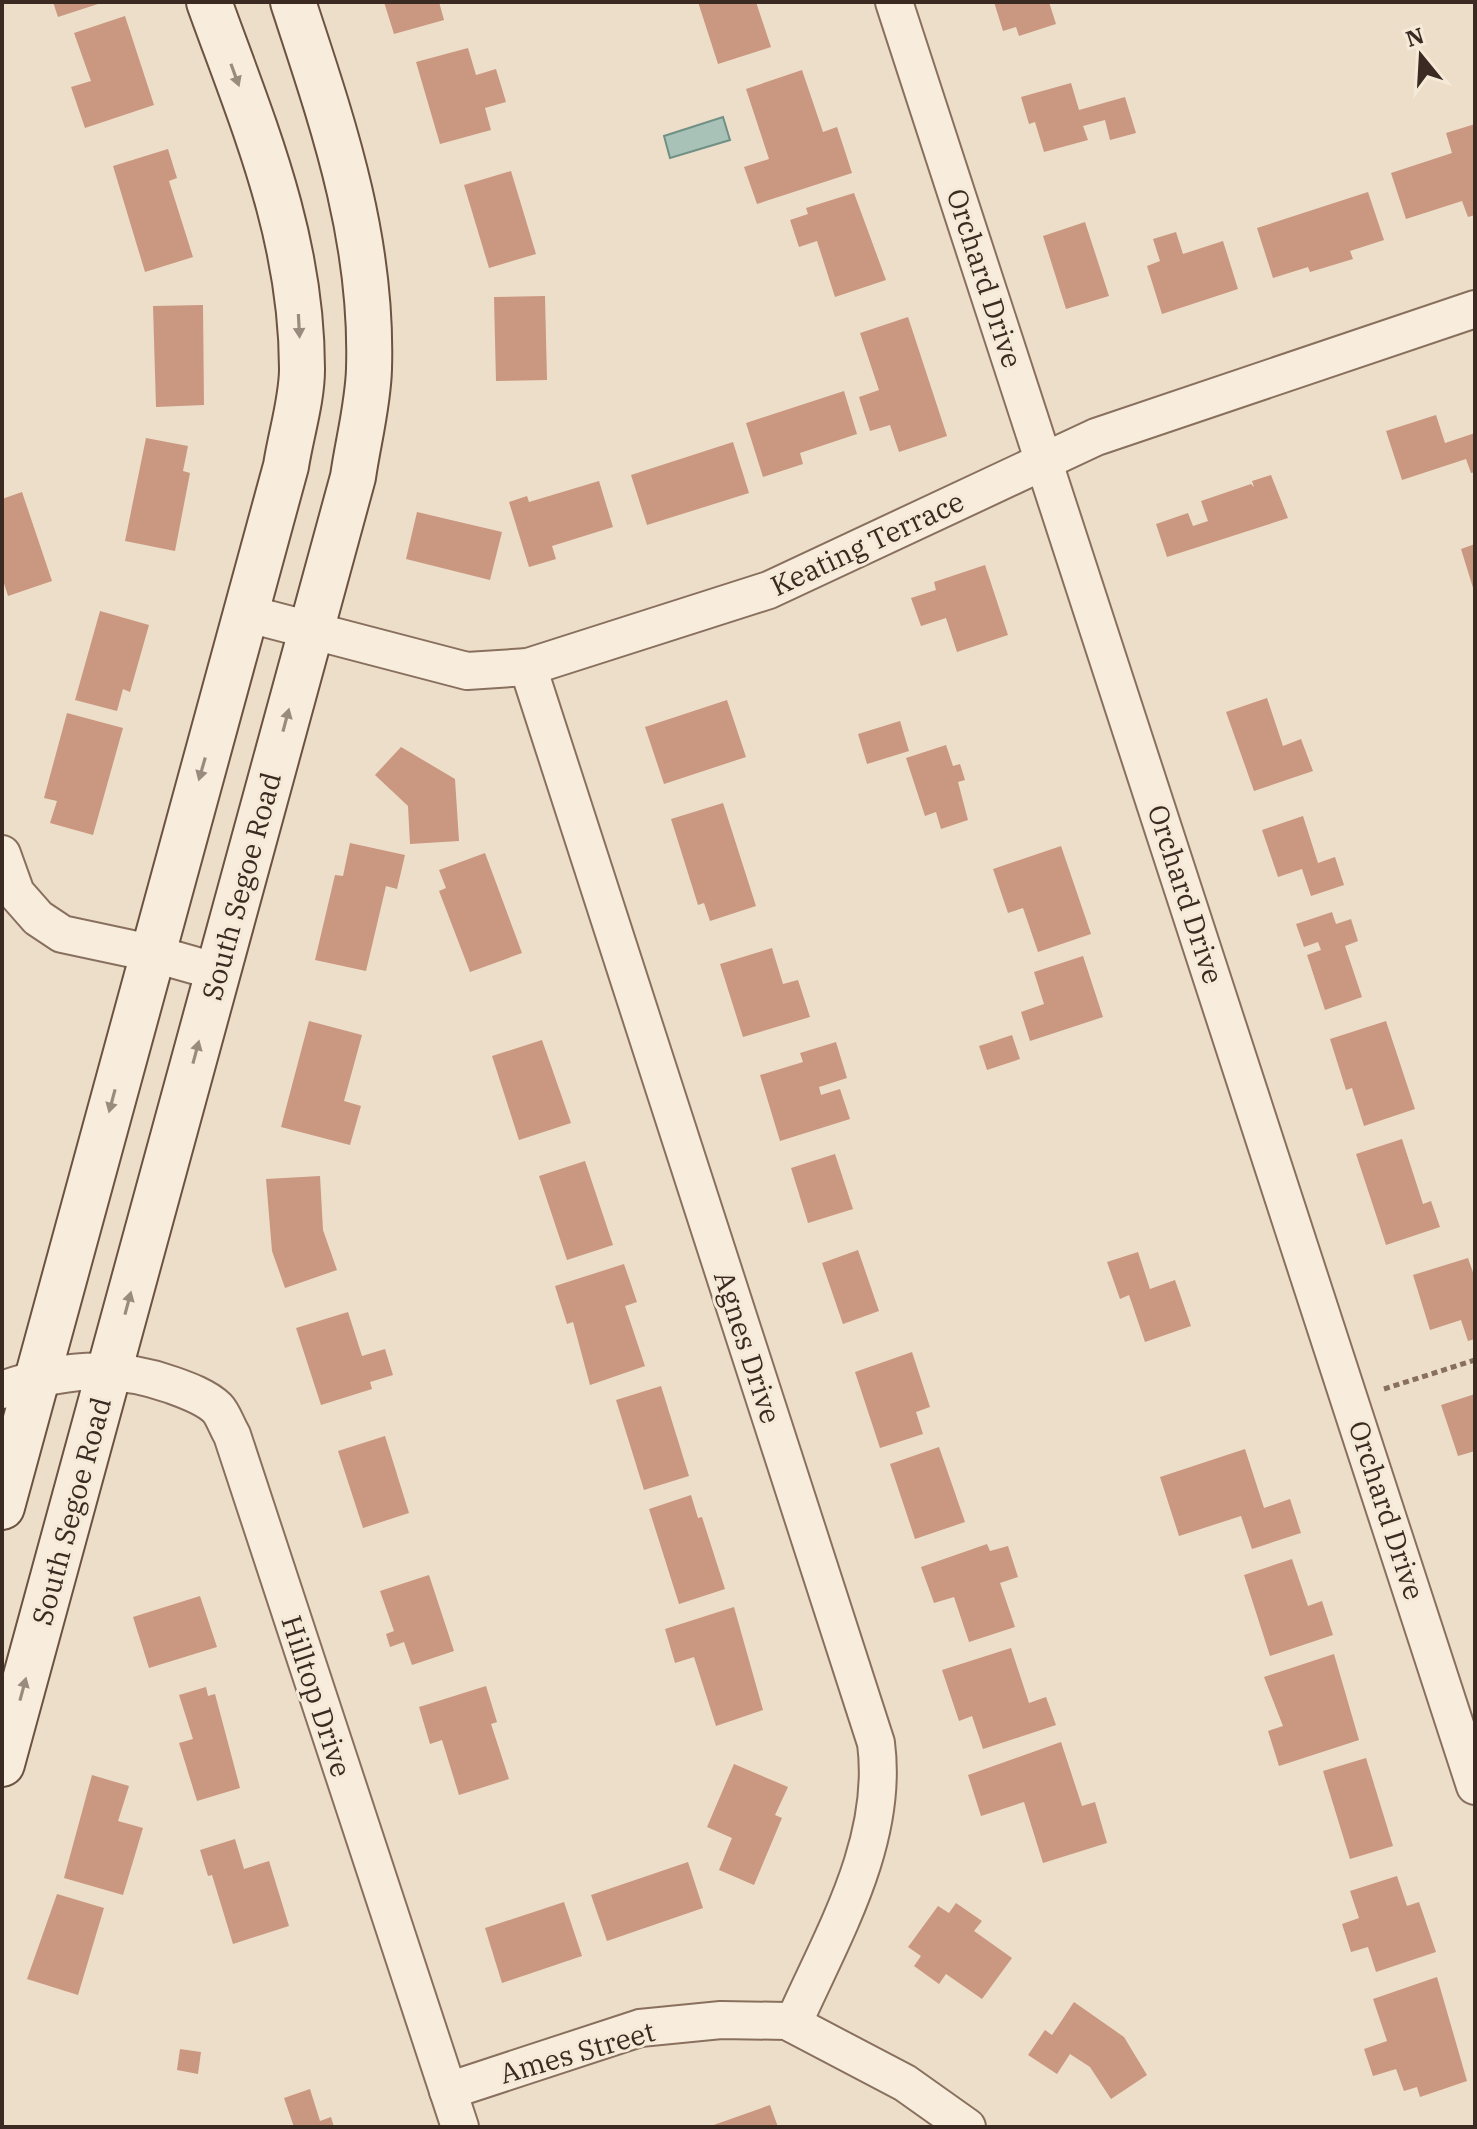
<svg xmlns="http://www.w3.org/2000/svg" width="1477" height="2129" font-family="'IBM Plex Serif',serif">
	<style>
		.water { fill: #a9c2b8; stroke: #709085; stroke-width: 2 }
		.building { fill: #ca9780 }
		.lines { fill: none; stroke-linecap: round; stroke-linejoin: round }
		.street-casing { stroke: #89705e; stroke-width: 40 }
		.secondary-casing { stroke: #6b5241; stroke-width: 48 }
		.path { stroke: #89705e; stroke-width: 5; stroke-dasharray: 6 4; stroke-linecap: butt }
		.street { stroke: #f8eddc; stroke-width: 36 }
		.secondary { stroke: #f8eddc; stroke-width: 44 }
		.oneway { fill: #998c7e }
		.labels { text-anchor: middle; dominant-baseline: central; stroke-width: 6; stroke-linejoin: round; paint-order: stroke }
		.street-label { font-size: 28px; fill: #3a2a21; stroke: #f5e9d8 }
	</style>
	<rect width="100%" height="100%" fill="#eddec9"/>
	<polygon class="water" points="723,117 730,140 670,158 664,136"/>
	<g class="building">
		<polygon points="53,2 101,2 101,3 58,17"/>
		<polygon points="384,2 439,2 444,20 394,34"/>
		<polygon points="698,2 756,2 771,47 718,64"/>
		<polygon points="994,2 1049,2 1056,24 1019,36 1016,27 1003,31"/>
		<polygon points="125,16 154,105 85,128 71,87 91,81 74,33"/>
		<polygon points="468,48 476,75 496,69 506,102 485,108 491,130 440,144 416,62"/>
		<polygon points="802,70 823,132 837,127 852,173 757,204 744,167 769,159 746,89"/>
		<polygon points="1071,83 1079,110 1125,97 1136,133 1110,140 1105,120 1083,126 1088,140 1044,152 1035,122 1029,124 1021,97"/>
		<polygon points="1475,124 1475,215 1468,217 1462,201 1406,219 1391,173 1452,153 1446,133"/>
		<polygon points="168,149 177,178 169,181 193,257 145,272 113,166"/>
		<polygon points="511,171 536,254 489,268 464,185"/>
		<polygon points="1368,192 1384,240 1350,251 1353,259 1310,272 1308,267 1273,278 1257,228"/>
		<polygon points="854,193 886,280 835,297 817,241 799,247 790,220 808,214 806,208"/>
		<polygon points="1085,222 1109,296 1066,309 1043,236"/>
		<polygon points="1176,232 1183,254 1223,241 1238,289 1162,314 1147,266 1160,261 1153,239"/>
		<polygon points="545,296 547,380 496,381 494,297"/>
		<polygon points="203,305 204,405 156,407 153,306"/>
		<polygon points="908,317 947,436 899,452 890,425 870,431 859,397 879,390 860,333"/>
		<polygon points="844,391 857,434 800,453 803,464 763,477 746,423"/>
		<polygon points="1436,415 1445,443 1475,433 1475,472 1471,473 1466,459 1402,480 1386,431"/>
		<polygon points="146,438 188,446 183,471 190,473 175,551 125,541"/>
		<polygon points="733,442 749,493 647,525 631,475"/>
		<polygon points="1271,475 1288,518 1167,557 1156,524 1188,513 1193,526 1208,521 1201,501 1251,484 1254,487 1252,481"/>
		<polygon points="599,481 613,527 552,546 556,559 529,567 509,502 527,496 529,502"/>
		<polygon points="22,492 52,581 8,596 2,577 2,499"/>
		<polygon points="417,512 502,532 490,580 406,559"/>
		<polygon points="1475,544 1475,591 1474,591 1461,549"/>
		<polygon points="985,565 1008,635 957,652 946,618 921,626 911,598 936,590 934,582"/>
		<polygon points="100,611 149,625 130,692 123,689 117,711 75,700"/>
		<polygon points="1267,698 1283,746 1301,739 1313,771 1254,791 1226,712"/>
		<polygon points="727,700 746,757 664,784 645,727"/>
		<polygon points="67,713 123,728 93,835 50,823 57,801 44,798"/>
		<polygon points="900,721 909,751 867,764 858,734"/>
		<polygon points="946,745 953,766 960,764 965,780 958,782 968,820 941,829 936,812 925,816 906,758"/>
		<polygon points="401,747 455,779 459,841 410,844 408,806 375,775"/>
		<polygon points="723,803 756,906 710,921 704,903 698,905 671,819"/>
		<polygon points="1303,816 1318,863 1335,857 1344,885 1311,896 1302,869 1278,877 1262,830"/>
		<polygon points="350,843 405,855 397,889 386,886 366,971 315,960 335,875 343,876"/>
		<polygon points="1061,846 1091,934 1038,952 1023,908 1008,913 993,869"/>
		<polygon points="485,853 522,953 470,972 439,891 446,888 439,870"/>
		<polygon points="1332,912 1336,924 1351,919 1358,941 1345,946 1362,997 1325,1010 1307,955 1321,950 1318,942 1304,947 1296,924"/>
		<polygon points="772,948 783,984 798,980 810,1017 743,1037 720,964"/>
		<polygon points="1083,956 1103,1017 1030,1041 1021,1012 1044,1004 1034,972"/>
		<polygon points="309,1021 362,1035 344,1101 361,1106 350,1145 281,1127"/>
		<polygon points="1386,1021 1415,1109 1364,1126 1352,1088 1346,1090 1330,1039"/>
		<polygon points="1012,1035 1020,1059 987,1070 979,1046"/>
		<polygon points="542,1040 571,1123 519,1140 492,1056"/>
		<polygon points="836,1042 847,1078 819,1087 821,1095 840,1089 850,1119 780,1141 760,1075 803,1062 800,1053"/>
		<polygon points="1402,1139 1423,1204 1431,1201 1440,1227 1386,1245 1356,1154"/>
		<polygon points="835,1154 853,1209 808,1223 791,1168"/>
		<polygon points="585,1161 613,1245 567,1260 539,1176"/>
		<polygon points="320,1176 323,1230 337,1270 285,1288 272,1251 266,1179"/>
		<polygon points="858,1250 879,1311 843,1324 822,1263"/>
		<polygon points="1138,1252 1150,1289 1175,1280 1191,1326 1145,1342 1129,1295 1120,1299 1107,1262"/>
		<polygon points="1468,1258 1475,1278 1475,1339 1468,1341 1461,1320 1430,1330 1413,1275"/>
		<polygon points="624,1264 637,1302 625,1306 645,1366 590,1385 573,1322 567,1324 555,1286"/>
		<polygon points="348,1312 362,1356 385,1349 393,1375 370,1382 372,1389 321,1405 296,1328"/>
		<polygon points="912,1352 930,1407 916,1412 923,1434 880,1448 855,1372"/>
		<polygon points="661,1386 689,1476 644,1490 616,1400"/>
		<polygon points="1475,1394 1475,1451 1458,1456 1441,1405"/>
		<polygon points="385,1436 409,1513 363,1528 338,1451"/>
		<polygon points="939,1447 965,1522 915,1539 890,1464"/>
		<polygon points="1245,1449 1264,1508 1290,1499 1301,1533 1252,1549 1241,1516 1179,1536 1160,1477"/>
		<polygon points="691,1495 698,1518 702,1517 725,1589 679,1604 649,1509"/>
		<polygon points="987,1544 990,1551 1008,1546 1018,1577 1000,1583 1015,1627 969,1642 954,1597 934,1603 921,1567"/>
		<polygon points="1292,1559 1308,1606 1322,1601 1333,1635 1270,1656 1244,1575"/>
		<polygon points="429,1575 454,1651 412,1665 404,1642 390,1647 386,1634 394,1631 380,1591"/>
		<polygon points="200,1596 217,1647 149,1668 133,1617"/>
		<polygon points="734,1607 763,1710 716,1726 694,1657 675,1663 665,1629"/>
		<polygon points="1011,1648 1029,1703 1046,1697 1056,1725 983,1749 972,1716 959,1721 942,1670"/>
		<polygon points="1334,1654 1359,1740 1279,1766 1268,1731 1283,1726 1264,1677"/>
		<polygon points="486,1686 497,1722 491,1724 509,1779 459,1795 442,1740 430,1744 419,1707"/>
		<polygon points="206,1687 208,1696 215,1694 240,1788 197,1801 179,1743 193,1739 179,1695"/>
		<polygon points="1061,1742 1082,1806 1095,1802 1107,1843 1043,1863 1024,1802 981,1816 968,1775"/>
		<polygon points="1366,1758 1393,1846 1350,1859 1323,1771"/>
		<polygon points="734,1764 788,1787 775,1815 782,1818 754,1885 719,1870 732,1838 707,1827"/>
		<polygon points="92,1775 129,1786 118,1821 143,1828 123,1895 64,1878"/>
		<polygon points="235,1839 244,1869 269,1861 289,1926 233,1944 212,1875 208,1876 200,1850"/>
		<polygon points="688,1862 703,1908 607,1941 591,1895"/>
		<polygon points="1397,1876 1407,1906 1419,1902 1436,1952 1376,1972 1368,1947 1351,1952 1342,1924 1359,1918 1350,1891"/>
		<polygon points="57,1894 104,1908 78,1995 27,1979"/>
		<polygon points="564,1902 582,1956 502,1983 485,1928"/>
		<polygon points="956,1903 982,1921 974,1931 1012,1958 982,1999 946,1974 939,1984 914,1966 921,1956 908,1947 938,1906 949,1913"/>
		<polygon points="1437,1977 1467,2081 1420,2097 1417,2087 1404,2091 1396,2069 1373,2076 1364,2049 1387,2041 1373,1999"/>
		<polygon points="1074,2002 1124,2037 1147,2075 1111,2099 1090,2067 1070,2054 1057,2074 1028,2055 1045,2030 1052,2035"/>
		<polygon points="180,2049 201,2052 198,2074 177,2070"/>
		<polygon points="310,2089 320,2121 331,2117 334,2127 294,2127 284,2098"/>
		<polygon points="770,2105 778,2127 708,2127"/>
	</g>
	<g class="lines">
		<defs>
			<g id="street">
				<polyline points="894,2 1475,1786"/>
				<polyline points="245,613 467,671 528,667 769,590 1096,437 1475,309"/>
				<path d="M528,667L876,1743C889,1842 832,1936 793,2024"/>
				<polyline points="2,854 16,893 38,918 62,934 151,953 218,972"/>
				<path d="M2,1390C60,1369 113,1364 172,1385C186,1390 206,1397 217,1408C223,1414 227,1427 232,1435L460,2127"/>
				<polyline points="448,2091 640,2028 721,2020 787,2021 905,2083 967,2127"/>
			</g>
			<g id="secondary">
				<path d="M2,1507L286,466C291,434 302,400 302,369C302,236 253,124 209,2"/>
				<path d="M2,1764L353,477C358,442 368,405 369,369C373,238 333,124 293,2"/>
			</g>
		</defs>
		<use href="#street" class="street-casing"/>
		<use href="#secondary" class="secondary-casing"/>
		<polyline class="path" points="1384,1389 1475,1360"/>
		<use href="#street" class="street"/>
		<use href="#secondary" class="secondary"/>
	</g>
	<defs><path id="oneway-solid" d="M-6-.8H1V-3.2L6.5 0L1 3.2V.8H-6Z" transform="scale(2)"/></defs>
	<g class="oneway">
		<use href="#oneway-solid" transform="translate(235 75) rotate(70)"/>
		<use href="#oneway-solid" transform="translate(299 326) rotate(87)"/>
		<use href="#oneway-solid" transform="translate(286 720) rotate(-75)"/>
		<use href="#oneway-solid" transform="translate(202 769) rotate(106)"/>
		<use href="#oneway-solid" transform="translate(196 1052) rotate(-75)"/>
		<use href="#oneway-solid" transform="translate(112 1101) rotate(105)"/>
		<use href="#oneway-solid" transform="translate(128 1303) rotate(-75)"/>
		<use href="#oneway-solid" transform="translate(23 1689) rotate(-75)"/>
	</g>
	<g class="labels">
		<g class="street-label">
			<text transform="translate(985 278) rotate(72)">Orchard Drive</text>
			<text transform="translate(867 543) rotate(-25)">Keating Terrace</text>
			<text transform="translate(241 886) rotate(-75)">South Segoe Road</text>
			<text transform="translate(1186 894) rotate(72)">Orchard Drive</text>
			<text transform="translate(748 1347) rotate(72)">Agnes Drive</text>
			<text transform="translate(1387 1510) rotate(72)">Orchard Drive</text>
			<text transform="translate(71 1511) rotate(-75)">South Segoe Road</text>
			<text transform="translate(317 1696) rotate(72)">Hilltop Drive</text>
			<text transform="translate(577 2052) rotate(-16)">Ames Street</text>
		</g>
	</g>
	<rect width="1477" height="2129" fill="none" stroke="#3a2a21" stroke-width="8"/>
	<g transform="translate(1421 56) rotate(342)" stroke="#f5e9d8" stroke-width="6" paint-order="stroke">
	<path d="M0-6L14 30L0 20L-14 30Z" fill="#3a2a21"/>
	<text y="-12" font-size="22" font-weight="bold" text-anchor="middle" fill="#3a2a21">N</text>
	</g>
</svg>
